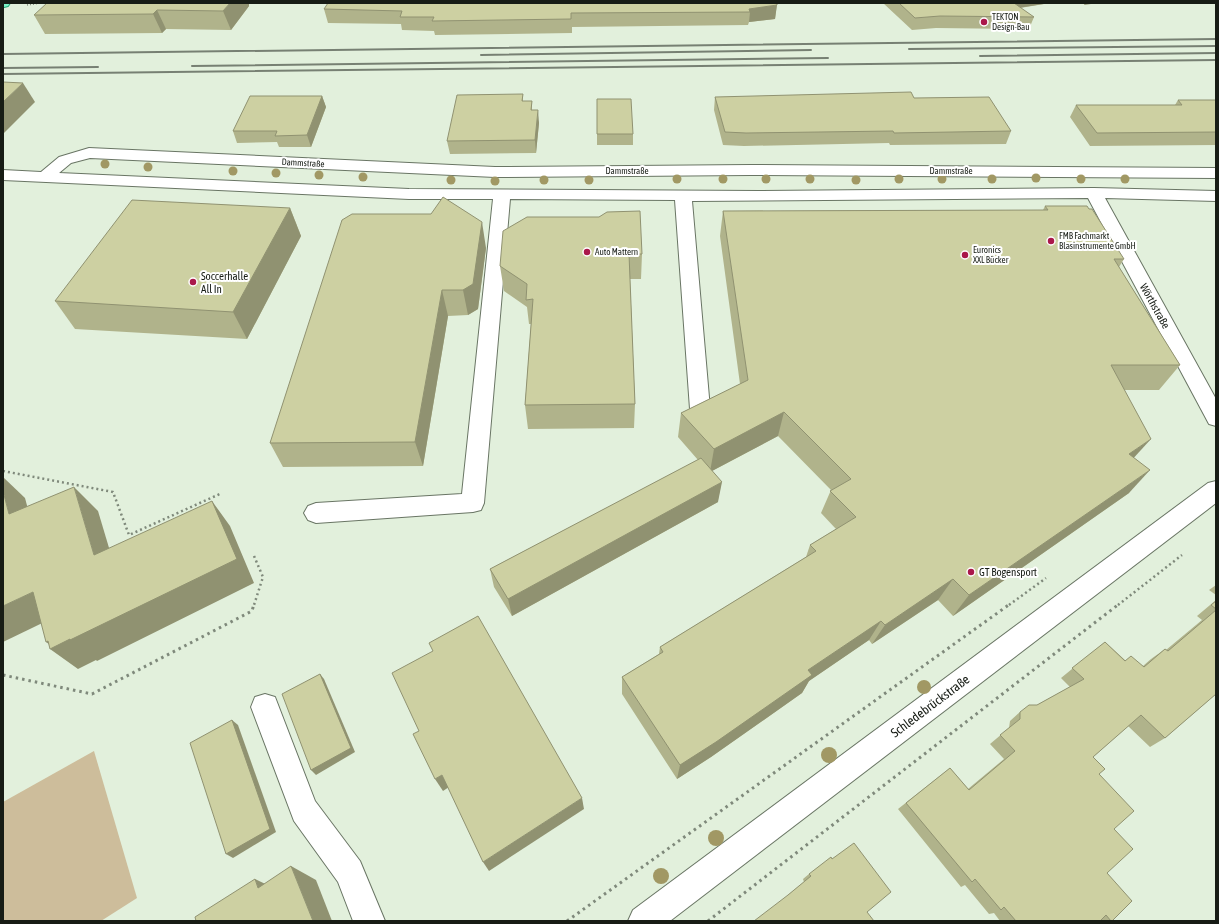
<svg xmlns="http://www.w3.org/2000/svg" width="1219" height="924" font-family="'Asap Condensed',sans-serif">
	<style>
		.green { fill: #cdbd9b }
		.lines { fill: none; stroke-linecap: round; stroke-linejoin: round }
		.minor-casing { stroke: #697564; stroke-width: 2 }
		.major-casing { stroke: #20a472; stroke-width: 2 }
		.path-far2 { stroke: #7f897b; stroke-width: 1.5; stroke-dasharray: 1 2; stroke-linecap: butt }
		.path-far1 { stroke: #7f897b; stroke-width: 2.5; stroke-dasharray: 2 3; stroke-linecap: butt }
		.path { stroke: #7f897b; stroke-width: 3; stroke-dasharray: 2.5 4; stroke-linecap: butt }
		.minor { fill: #fff; fill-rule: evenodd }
		.major { fill: #7cf4c8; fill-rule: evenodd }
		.rail { stroke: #778073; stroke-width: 2 }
		.tree { fill: #a19864 }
		.wall { fill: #b0b38b }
		.shaded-wall { fill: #909271 }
		.building { fill: #cdd0a2; stroke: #909271 }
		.poi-dot { fill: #aa174a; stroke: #fff; stroke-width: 1.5 }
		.labels { text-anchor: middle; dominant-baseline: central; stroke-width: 4; stroke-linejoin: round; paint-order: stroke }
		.far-poi-label { font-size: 9px; fill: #171c15; stroke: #fff; text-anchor: start }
		.far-street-label { font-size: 9px; fill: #171c15; stroke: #fff }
		.poi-label { font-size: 11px; fill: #171c15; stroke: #fff; text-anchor: start }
		.street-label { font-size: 11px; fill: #171c15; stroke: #fff }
		.near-street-label { font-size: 13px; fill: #171c15; stroke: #fff }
	</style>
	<rect width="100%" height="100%" fill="#e2f0dc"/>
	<polygon class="green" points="94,751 137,898 101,921 3,921 3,802"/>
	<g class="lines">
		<defs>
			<g id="minor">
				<polygon points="89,148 495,167 750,165 1216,168 1216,178 750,175 495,177 90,158 71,163 59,173 409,189 758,191 1094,188 1216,191 1216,201 1105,198 1216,399 1216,426 1209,424 1088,198 692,201 710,409 707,415 700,417 693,415 690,409 675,200 510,199 484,503 481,510 473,512 316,523 308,520 304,513 308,506 316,503 462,494 493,199 409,199 3,180 3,170 41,172 59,157"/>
				<polygon points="1216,481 1216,503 670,921 628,921 633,910 1208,483"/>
				<polygon points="265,694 275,697 315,801 360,861 385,921 353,921 338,882 294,821 251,707 255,697"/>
			</g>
			<polygon id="major" points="3,3 10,3 8,6 4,7"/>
		</defs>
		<use href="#minor" class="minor-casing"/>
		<use href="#major" class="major-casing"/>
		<polyline class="path-far2" points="27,5 41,3"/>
		<g class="path-far1">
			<polyline points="3,471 113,492 129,535 222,493"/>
			<polyline points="254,556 263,577 254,605"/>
			<polyline points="1009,605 1046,578"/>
			<polyline points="1118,605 1182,555"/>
		</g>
		<g class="path">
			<polyline points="3,675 92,694 252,611 254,604"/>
			<polyline points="567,921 1010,604"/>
			<polyline points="708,921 1119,604"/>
		</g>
		<use href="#minor" class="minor"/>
		<use href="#major" class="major"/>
		<g class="rail">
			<polyline points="909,49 1216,46"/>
			<polyline points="3,54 1216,39"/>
			<polyline points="481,55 811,50"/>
			<polyline points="980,56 1216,53"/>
			<polyline points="192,66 828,58"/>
			<polyline points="3,68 98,67"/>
			<polyline points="3,74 1216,60"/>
		</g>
	</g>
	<g class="tree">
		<circle cx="105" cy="164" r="4.5"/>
		<circle cx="148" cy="167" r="4.5"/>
		<circle cx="233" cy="171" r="4.5"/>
		<circle cx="276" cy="173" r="4.5"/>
		<circle cx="319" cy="175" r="4.5"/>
		<circle cx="363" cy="177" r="4.5"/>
		<circle cx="1036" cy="178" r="4.5"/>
		<circle cx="677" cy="179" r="4.5"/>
		<circle cx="723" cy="179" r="4.5"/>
		<circle cx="766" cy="179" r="4.5"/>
		<circle cx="810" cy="179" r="4.5"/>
		<circle cx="899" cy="179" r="4.5"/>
		<circle cx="942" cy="179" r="4.5"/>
		<circle cx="992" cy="179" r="4.5"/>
		<circle cx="1081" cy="179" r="4.5"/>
		<circle cx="1125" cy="179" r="4.5"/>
		<circle cx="451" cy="180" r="4.5"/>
		<circle cx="544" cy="180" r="4.5"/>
		<circle cx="589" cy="180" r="4.5"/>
		<circle cx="856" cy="180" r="4.5"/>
		<circle cx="495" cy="181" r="4.5"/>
		<circle cx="924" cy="687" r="7"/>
		<circle cx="829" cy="755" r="8"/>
		<circle cx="716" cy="838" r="8"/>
		<circle cx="661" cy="876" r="8"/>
	</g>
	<g class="wall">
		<polygon points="777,3 775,19 749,22 748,25 572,27 572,33 435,35 434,31 402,30 401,24 328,23 324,9"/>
		<polygon points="883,3 1050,3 1020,8 1034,17 1029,29 936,28 912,30"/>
		<polygon points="249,6 231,30 166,29 162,33 45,34 34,15"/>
		<polygon points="523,94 523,101 532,101 532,110 539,123 536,153 450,154 447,141"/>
		<polygon points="322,96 326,107 311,147 279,147 277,142 237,143 233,131"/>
		<polygon points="715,97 914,98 1011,131 1006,144 890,145 889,143 744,146 723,145 714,110"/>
		<polygon points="597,99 633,134 633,145 597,145"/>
		<polygon points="1178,100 1216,100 1216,145 1090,146 1070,117 1076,105 1175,105"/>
		<polygon points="1045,206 1124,259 1119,267 1180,365 1159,390 1124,390 1134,458 1129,493 953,616 938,600 872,644 869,640 809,681 802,693 711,757 677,779 622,694 622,677 659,654 660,647 806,557 810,545 836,529 821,513 831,490 778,436 712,471 718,502 512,616 494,587 490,569 698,460 678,437 681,413 740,384 720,236 723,211 1043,210"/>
		<polygon points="290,208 301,236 247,339 75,329 55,301"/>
		<polygon points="527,217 642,254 641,279 630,279 635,404 634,428 528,429 525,405 531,324 529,324 527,307 504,291 500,266"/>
		<polygon points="486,248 478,309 468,315 448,316 423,466 283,467 270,443"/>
		<polygon points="1216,585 1216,595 1209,590"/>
		<polygon points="1216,600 1216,694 1165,738 1150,747 1128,726 1093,757 1099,774 1114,829 1107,873 1112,921 1000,921 994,913 989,914 965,885 961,887 898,809 950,768 968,789 1004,759 990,744 1009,728 1010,721 1020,712 1037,705 1070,687 1061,678 1105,642 1125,660 1143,666 1151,659 1165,649 1166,650 1202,620 1197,616"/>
		<polygon points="809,874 867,912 788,895 804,882 803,879"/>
	</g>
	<g class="shaded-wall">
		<polygon points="230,3 249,3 249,6 231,30 223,11"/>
		<polygon points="1006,3 1050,3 1004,10"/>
		<polygon points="1085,3 1098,3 1084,5"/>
		<polygon points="777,5 775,19 749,22 750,12 749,9"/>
		<polygon points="157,10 166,29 162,33 153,14"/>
		<polygon points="23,83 35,102 3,134 3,102"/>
		<polygon points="322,96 326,107 311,147 307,135"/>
		<polygon points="538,110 539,123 536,153 535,140"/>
		<polygon points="290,208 301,236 247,339 233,312"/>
		<polygon points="482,222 486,248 478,309 468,315 463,290"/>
		<polygon points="442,290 448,316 423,466 415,442"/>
		<polygon points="784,412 778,436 710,472 714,449"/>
		<polygon points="1151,439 1130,462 1129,454"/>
		<polygon points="1150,470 1129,493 953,616 969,595"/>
		<polygon points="3,477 25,498 36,539 9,514 3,491"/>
		<polygon points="722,482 718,502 512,616 508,599"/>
		<polygon points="74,487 98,511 118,578 94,555"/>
		<polygon points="212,501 230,526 254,583 97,661 96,660 78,669 50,649 53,647 46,642"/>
		<polygon points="953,579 938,600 872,644 885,625"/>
		<polygon points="33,592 61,614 3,642 3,606"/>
		<polygon points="881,621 869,640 809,681 802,693 711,757 677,779 680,765 808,670"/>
		<polygon points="320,674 324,679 355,752 316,775 311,770"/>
		<polygon points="232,720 238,725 276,832 233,858 226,854"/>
		<polygon points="442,775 449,787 443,791 435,779"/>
		<polygon points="582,798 584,809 489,871 483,862"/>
		<polygon points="291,866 316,880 332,921 313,921"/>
		<polygon points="255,879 282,892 258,888"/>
	</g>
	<g class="building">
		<polygon points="47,3 230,3 223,11 157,10 153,14 34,15"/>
		<polygon points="328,3 777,3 777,5 749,9 750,12 571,13 571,19 432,21 434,17 400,17 402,11 324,9"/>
		<polygon points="899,3 1014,3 1034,17 940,16 915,18"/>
		<polygon points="3,82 23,83 3,102"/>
		<polygon points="911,92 914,98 989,97 1011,131 894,133 893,131 746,133 725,132 715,97"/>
		<polygon points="523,94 522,101 532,101 531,110 538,110 535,140 447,141 457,95"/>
		<polygon points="250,96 322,96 307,135 275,136 277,131 233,131"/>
		<polygon points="597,99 631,99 633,134 597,134"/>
		<polygon points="1178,100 1216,100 1216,132 1097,133 1076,105 1182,105"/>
		<polygon points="443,197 482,222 473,284 463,290 442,290 415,442 270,443 342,220 352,214 431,214"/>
		<polygon points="132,200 290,208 233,312 55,301"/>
		<polygon points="1045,206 1087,206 1089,209 1092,209 1124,259 1114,259 1180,365 1111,365 1151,439 1129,454 1150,470 969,595 953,579 885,625 881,621 808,670 812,675 716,742 680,765 622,677 663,652 660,647 816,551 810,545 856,517 830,491 851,479 784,412 714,449 681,413 748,380 723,211 1048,210"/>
		<polygon points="640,211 642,254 629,254 635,404 525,405 533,299 526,300 527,284 500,266 503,231 527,217 599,217 607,212"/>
		<polygon points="701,458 722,482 508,599 490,569"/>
		<polygon points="74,487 94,555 212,501 237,559 70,640 70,639 50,649 48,641 46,642 33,592 3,606 3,491 9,514"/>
		<polygon points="1216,601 1216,609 1211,605"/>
		<polygon points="1216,610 1216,694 1165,738 1141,715 1093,757 1105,769 1099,774 1134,811 1114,829 1133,849 1107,873 1132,901 1112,921 1111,921 1106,915 1100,921 1016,921 1004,907 1001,910 975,879 972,882 906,803 950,768 969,790 1015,751 1000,735 1020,719 1020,712 1029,705 1037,705 1084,679 1072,668 1105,642 1125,661 1131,656 1144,667 1165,649 1168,651"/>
		<polygon points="478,616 582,798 483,862 442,775 435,779 413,734 419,731 392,673 433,651 429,643"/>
		<polygon points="320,674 351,748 311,770 282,694"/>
		<polygon points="232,720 270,829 226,854 190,743"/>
		<polygon points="854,843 891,892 867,912 874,921 754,921 788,895 811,876 809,874 831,857 832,859"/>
		<polygon points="291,866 313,921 196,921 195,917 255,879 258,888"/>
	</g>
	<g class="poi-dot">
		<circle cx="984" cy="22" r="4"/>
		<circle cx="1051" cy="241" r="4"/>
		<circle cx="587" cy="252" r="4"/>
		<circle cx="965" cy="255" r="4"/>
		<circle cx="193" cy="282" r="4"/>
		<circle cx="971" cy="572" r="4"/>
	</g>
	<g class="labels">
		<g class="far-poi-label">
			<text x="992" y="17">TEKTON<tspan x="992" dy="10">Design-Bau</tspan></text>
			<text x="1059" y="236">FMB Fachmarkt<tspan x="1059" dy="10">Blasinstrumente GmbH</tspan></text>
			<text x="973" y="250">Euronics<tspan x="973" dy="10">XXL Bücker</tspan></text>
			<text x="595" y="252">Auto Mattern</text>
		</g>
		<g class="far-street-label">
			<text transform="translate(303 163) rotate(3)">Dammstraße</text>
			<text x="627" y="171">Dammstraße</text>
			<text x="951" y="171">Dammstraße</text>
		</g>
		<g class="poi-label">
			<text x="201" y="276">Soccerhalle<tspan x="201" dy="13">All In</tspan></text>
			<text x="979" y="572">GT Bogensport</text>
		</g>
		<g class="street-label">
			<text transform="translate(1155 306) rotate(61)">Wörthstraße</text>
		</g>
		<g class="near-street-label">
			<text transform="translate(930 706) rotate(-37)">Schledebrückstraße</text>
		</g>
	</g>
	<rect width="1219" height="924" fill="none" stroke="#171c15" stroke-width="8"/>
</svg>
